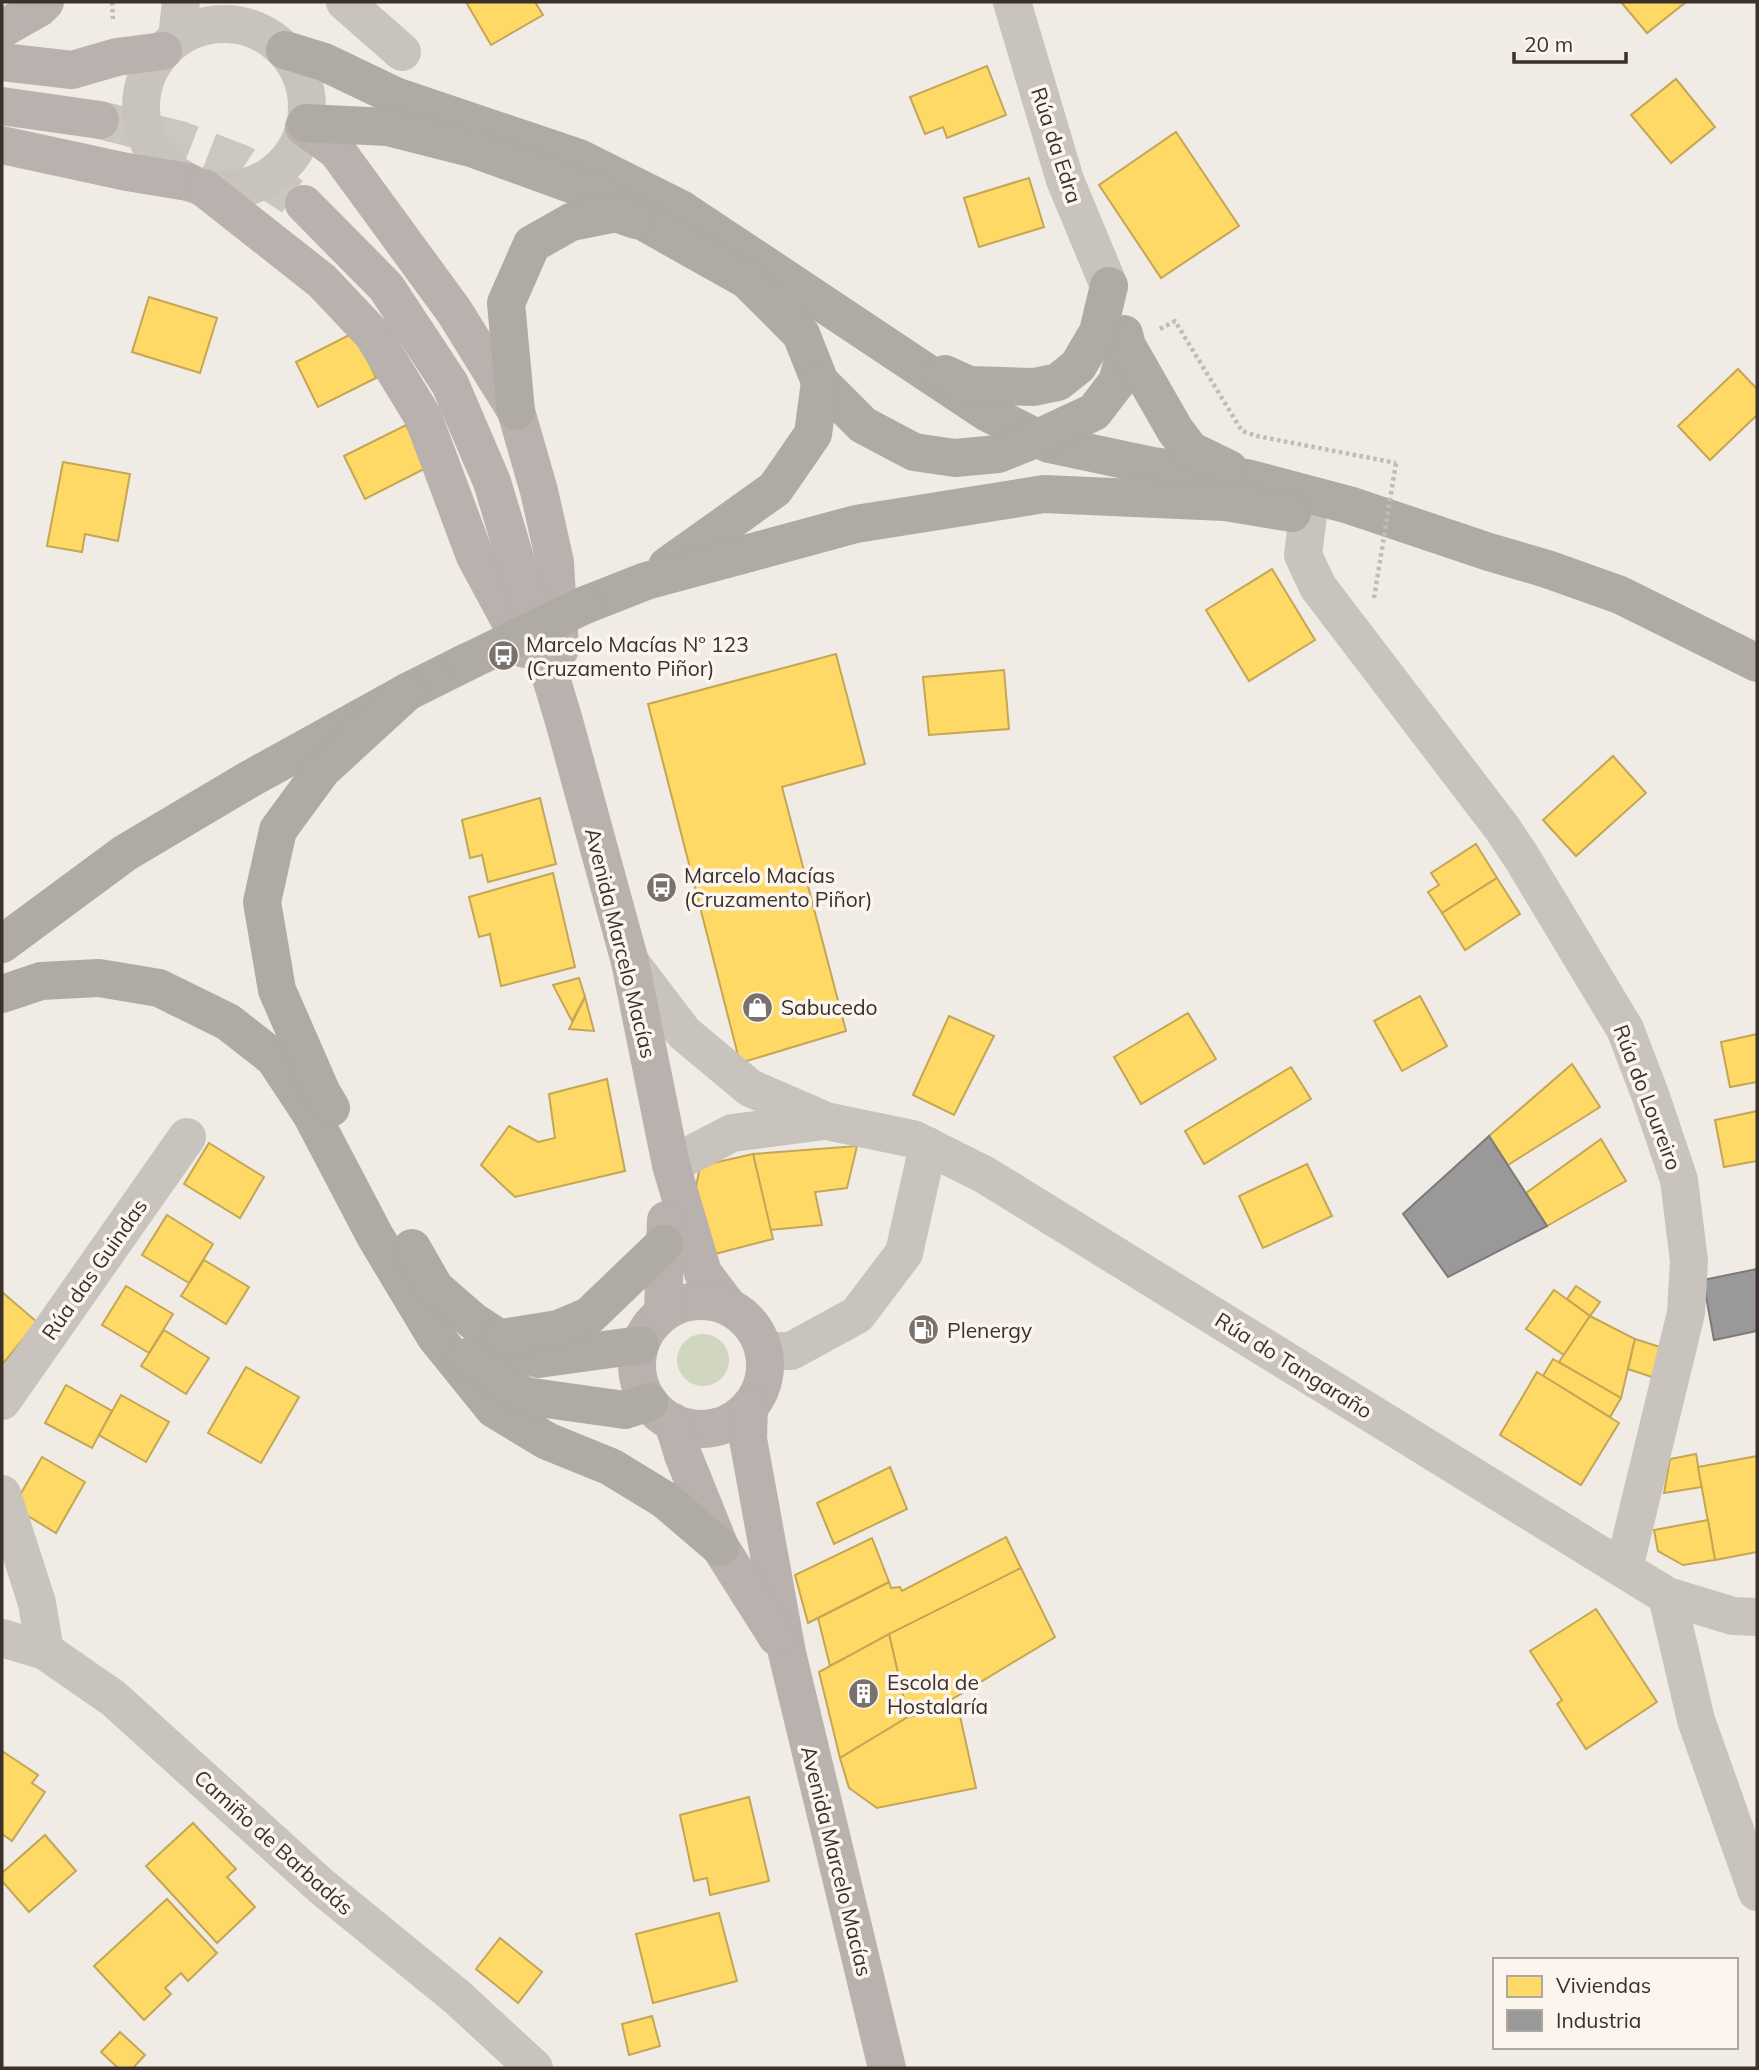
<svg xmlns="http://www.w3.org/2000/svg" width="1759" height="2070" font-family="Mulish,sans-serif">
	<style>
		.green { fill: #d1d6bf }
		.homes { fill: #ffd966; stroke: #c4a654; stroke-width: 2 }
		.industry { fill: #999; stroke: #7d7a78; stroke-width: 2 }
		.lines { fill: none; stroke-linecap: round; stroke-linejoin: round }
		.major-tunnel { stroke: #ccc6c0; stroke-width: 38; stroke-dasharray: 38 19; stroke-linecap: butt }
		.path { stroke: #c2bbb6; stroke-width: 4.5; stroke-dasharray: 3.5 3.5; stroke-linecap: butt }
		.minor { stroke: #c9c3be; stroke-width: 38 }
		.major { stroke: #b8b1ad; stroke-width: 38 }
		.highway { stroke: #afaaa4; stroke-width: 38 }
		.path-bridge { stroke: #c2bbb6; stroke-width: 4.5; stroke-dasharray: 3.5 3.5; stroke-linecap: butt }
		.highway-bridge { stroke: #afaaa4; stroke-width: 38 }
		.labels { text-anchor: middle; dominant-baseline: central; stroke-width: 7; stroke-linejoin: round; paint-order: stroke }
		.street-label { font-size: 21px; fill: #3b302b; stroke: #fbf5ee }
		.poi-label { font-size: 21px; fill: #3b302b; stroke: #fbf5ee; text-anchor: start }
	</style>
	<rect width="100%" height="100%" fill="#f0ebe5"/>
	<circle class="green" cx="703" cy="1360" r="26"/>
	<g class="homes">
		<polygon points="466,2 535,2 543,15 491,45"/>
		<polygon points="1621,2 1686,2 1647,33"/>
		<polygon points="987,66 1006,115 947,138 943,127 925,134 910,97"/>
		<polygon points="1676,79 1715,127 1671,163 1631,115"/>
		<polygon points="1176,132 1239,226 1161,278 1099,185"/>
		<polygon points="1029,178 1044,227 979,247 964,198"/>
		<polygon points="149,297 217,318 200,373 132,352"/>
		<polygon points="355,332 376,378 318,407 296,362"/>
		<polygon points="1738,369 1757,389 1757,415 1710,460 1678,426"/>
		<polygon points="406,425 428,467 365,499 344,456"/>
		<polygon points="63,462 130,474 118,541 85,534 82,552 47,546"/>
		<polygon points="1272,569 1315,640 1249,681 1206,610"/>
		<polygon points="836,654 865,764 782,787 846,1031 740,1063 648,704"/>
		<polygon points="1004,670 1009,729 929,735 923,677"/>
		<polygon points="1613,756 1646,793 1576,856 1543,820"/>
		<polygon points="540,798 556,864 488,882 482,855 470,858 462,820"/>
		<polygon points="1476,844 1497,878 1442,913 1428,892 1439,885 1431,873"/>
		<polygon points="553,873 575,967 501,986 490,934 479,937 469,897"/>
		<polygon points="1497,878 1520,914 1465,950 1442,913"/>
		<polygon points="579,978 585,997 572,1021 553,985"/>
		<polygon points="1420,996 1447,1046 1402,1071 1374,1021"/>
		<polygon points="585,997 594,1031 569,1029"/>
		<polygon points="1188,1013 1216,1059 1141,1104 1114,1057"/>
		<polygon points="949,1016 994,1036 954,1115 913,1095"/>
		<polygon points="1757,1034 1757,1082 1730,1087 1721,1042"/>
		<polygon points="1572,1064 1600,1107 1508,1165 1489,1136"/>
		<polygon points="1291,1067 1311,1099 1204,1164 1185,1131"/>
		<polygon points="607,1079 625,1171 515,1197 481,1165 509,1126 538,1142 555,1138 549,1094"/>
		<polygon points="1757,1111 1757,1161 1724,1167 1715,1120"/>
		<polygon points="1601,1139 1626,1181 1547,1226 1526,1193"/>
		<polygon points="209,1143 264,1177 240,1218 184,1184"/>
		<polygon points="857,1146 847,1188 815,1192 822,1225 770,1230 753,1154"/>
		<polygon points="753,1154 773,1239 711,1255 696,1187 700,1166"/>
		<polygon points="1307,1164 1332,1216 1263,1248 1239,1196"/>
		<polygon points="167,1215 213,1244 189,1283 142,1255"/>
		<polygon points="204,1260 249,1287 226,1324 181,1296"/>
		<polygon points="126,1286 173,1314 149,1353 102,1325"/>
		<polygon points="1576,1286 1600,1302 1590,1316 1567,1299"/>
		<polygon points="1554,1290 1590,1316 1564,1355 1526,1329"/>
		<polygon points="2,1292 37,1322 2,1365"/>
		<polygon points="1590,1316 1635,1339 1621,1398 1559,1362"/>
		<polygon points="164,1330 209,1358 186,1394 141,1366"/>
		<polygon points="1635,1339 1663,1348 1655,1378 1628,1369"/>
		<polygon points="1553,1359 1621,1398 1610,1417 1543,1376"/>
		<polygon points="246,1367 299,1397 261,1463 208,1433"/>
		<polygon points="1537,1372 1619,1423 1581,1485 1500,1435"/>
		<polygon points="66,1385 112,1411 92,1448 45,1423"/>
		<polygon points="121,1395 169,1422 146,1462 99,1435"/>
		<polygon points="1696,1454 1702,1487 1664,1493 1670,1459"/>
		<polygon points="1757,1456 1757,1552 1715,1560 1698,1467"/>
		<polygon points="42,1457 85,1482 56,1533 13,1507"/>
		<polygon points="890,1467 907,1509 834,1544 817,1503"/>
		<polygon points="1708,1520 1715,1560 1683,1565 1658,1551 1654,1530"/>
		<polygon points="1006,1537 1021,1568 830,1666 818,1618 889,1582 891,1588 900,1587 902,1591"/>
		<polygon points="872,1538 889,1582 808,1623 795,1575"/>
		<polygon points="1021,1568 1055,1637 949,1701 908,1717 889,1634"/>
		<polygon points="1596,1609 1657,1702 1586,1749 1557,1704 1562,1700 1530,1651"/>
		<polygon points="889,1634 908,1717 840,1758 819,1672"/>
		<polygon points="958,1707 976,1788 877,1808 849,1788 840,1758 908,1717"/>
		<polygon points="2,1751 38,1775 32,1783 45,1792 12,1841 2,1834"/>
		<polygon points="749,1797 769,1881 710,1895 707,1878 694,1881 680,1815"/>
		<polygon points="193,1823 236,1869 227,1877 255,1907 217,1943 146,1866"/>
		<polygon points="45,1835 76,1871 29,1912 2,1881 2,1873"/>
		<polygon points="167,1899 217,1953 188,1981 181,1973 165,1988 171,1994 144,2020 94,1966"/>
		<polygon points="719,1913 737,1981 653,2003 636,1934"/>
		<polygon points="500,1938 542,1972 518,2003 476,1969"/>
		<polygon points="652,2016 660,2046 629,2055 622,2024"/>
		<polygon points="120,2032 145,2055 133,2068 118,2068 101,2052"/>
	</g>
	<g class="industry">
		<polygon points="1489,1136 1547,1226 1448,1277 1403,1214"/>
		<polygon points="1757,1269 1757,1331 1714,1340 1703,1280"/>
	</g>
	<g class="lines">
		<polyline class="major-tunnel" points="100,120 180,140 242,164 304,204"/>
		<g class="path">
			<polyline points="112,2 113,19"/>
			<polyline points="1160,329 1175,321 1242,431 1257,436 1396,463"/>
		</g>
		<g class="minor">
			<polyline points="345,2 402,52"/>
			<polyline points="1012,2 1065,180 1109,286"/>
			<circle cx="224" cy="107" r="83"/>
			<polyline points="177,38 181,2"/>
			<polyline points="1308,515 1303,555 1318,587 1502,828 1522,858 1625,1029 1651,1097 1679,1180 1689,1261 1686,1313 1624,1568"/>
			<polyline points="630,962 684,1033 750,1088 826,1121 913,1139 985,1175 1667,1596 1733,1616 1757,1617"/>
			<polyline points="671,1165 732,1133 824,1121"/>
			<polyline points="764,1351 791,1351 857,1315 904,1253 928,1146"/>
			<polyline points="2,1401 187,1137"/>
			<polyline points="2,1494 37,1603 45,1651"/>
			<polyline points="1667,1596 1696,1720 1757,1892"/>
			<polyline points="2,1638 45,1651 113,1698 321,1886 457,1997 534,2068"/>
		</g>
		<g class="major">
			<polyline points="2,29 39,8 45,2"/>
			<polyline points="2,62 72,70 117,57 163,51"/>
			<polyline points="2,106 100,120"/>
			<polyline points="304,127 337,151 454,311 516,411 539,491 555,562 560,649"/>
			<polyline points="2,145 127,172 188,182"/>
			<polyline points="204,188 322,281 373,335 423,417 475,556 525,649"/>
			<polyline points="304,204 386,287 450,384 492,482 564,721 630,962 671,1165 703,1273 728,1306"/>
			<circle cx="701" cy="1365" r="64"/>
			<polyline points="663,1313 666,1220"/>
			<polyline points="749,1407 748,1439 787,1653 887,2068"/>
			<polyline points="673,1422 683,1455 720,1547 777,1637"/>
		</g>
		<g class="highway">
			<polyline points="285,50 324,62 395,96 579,158 681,209 986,412 1049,444 1153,466 1247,478 1349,505 1489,552 1547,569 1620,595 1757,663"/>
			<polyline points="306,123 388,127 471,148 587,190 747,280 801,334 820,382 863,425 914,452 955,458 998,454 1038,438 1094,412 1117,382 1127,346"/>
			<polyline points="1124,334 1127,346 1175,430 1190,450 1229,469"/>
			<polyline points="945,374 969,385 1034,387 1058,382 1078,366 1098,332 1109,286"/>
			<polyline points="516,411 506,303 532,244 571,222 616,213 636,220"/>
			<polyline points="667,566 775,489 813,434 820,382"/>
			<polyline points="585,605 646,581 856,524 1044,494 1225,502 1292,513"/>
			<polyline points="2,944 125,853 248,780 407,692 465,663"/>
			<polyline points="2,994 41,981 99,978 159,988 228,1022 274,1058 311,1114 375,1236 435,1336 494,1409 547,1441 611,1467 665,1500 720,1547"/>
			<polyline points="331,1108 322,1093 277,990 262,902 278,830 322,770 407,692"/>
			<polyline points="412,1248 435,1288 473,1321 500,1339 538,1359 640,1345"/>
			<polyline points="502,1338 558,1329 589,1316 664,1244"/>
			<polyline points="466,1357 525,1396 625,1410 649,1402"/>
		</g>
		<polyline class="path-bridge" points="1374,598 1396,463"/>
		<polyline class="highway-bridge" points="465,663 585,605"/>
	</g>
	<defs>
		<symbol id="bus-disc" viewBox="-11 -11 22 22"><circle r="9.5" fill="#7a716c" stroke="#fbf5ee"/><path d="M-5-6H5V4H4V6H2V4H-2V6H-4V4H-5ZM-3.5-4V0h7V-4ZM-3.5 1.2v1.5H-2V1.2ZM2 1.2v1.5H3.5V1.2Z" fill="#fff"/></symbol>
		<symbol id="shop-disc" viewBox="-11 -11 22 22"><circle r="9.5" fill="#7a716c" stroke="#fbf5ee"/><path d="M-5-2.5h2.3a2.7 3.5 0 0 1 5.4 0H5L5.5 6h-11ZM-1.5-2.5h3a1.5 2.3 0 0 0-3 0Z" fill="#fff"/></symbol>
		<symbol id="fuel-disc" viewBox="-11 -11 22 22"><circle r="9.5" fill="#7a716c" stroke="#fbf5ee"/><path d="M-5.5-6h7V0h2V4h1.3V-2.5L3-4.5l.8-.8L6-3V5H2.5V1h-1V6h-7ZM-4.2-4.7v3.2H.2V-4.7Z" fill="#fff"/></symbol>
		<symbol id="building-disc" viewBox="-11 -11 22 22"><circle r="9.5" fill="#7a716c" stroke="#fbf5ee"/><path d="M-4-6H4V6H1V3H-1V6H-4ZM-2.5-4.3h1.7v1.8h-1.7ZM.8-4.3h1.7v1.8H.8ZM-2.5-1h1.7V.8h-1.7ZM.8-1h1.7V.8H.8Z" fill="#fff"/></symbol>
	</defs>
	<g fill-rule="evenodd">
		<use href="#bus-disc" x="486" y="638" width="35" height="35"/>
		<use href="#bus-disc" x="644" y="870" width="35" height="35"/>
		<use href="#shop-disc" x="740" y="990" width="35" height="35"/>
		<use href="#fuel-disc" x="906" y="1312" width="35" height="35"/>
		<use href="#building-disc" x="846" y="1676" width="35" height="35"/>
	</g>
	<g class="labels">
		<g class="street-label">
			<text transform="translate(1057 145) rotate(72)">Rúa da Edra</text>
			<text transform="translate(621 943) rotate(76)">Avenida Marcelo Macías</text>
			<text transform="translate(1648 1097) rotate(69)">Rúa do Loureiro</text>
			<text transform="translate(94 1269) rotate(-55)">Rúa das Guindas</text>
			<text transform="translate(1294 1365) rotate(32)">Rúa do Tangaraño</text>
			<text transform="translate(274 1842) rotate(42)">Camiño de Barbadás</text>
			<text transform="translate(837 1861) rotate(76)">Avenida Marcelo Macías</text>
		</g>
		<g class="poi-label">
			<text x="526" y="644">Marcelo Macías Nº 123<tspan x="526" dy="24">(Cruzamento Piñor)</tspan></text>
			<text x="684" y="875">Marcelo Macías<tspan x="684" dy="24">(Cruzamento Piñor)</tspan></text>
			<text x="781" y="1007">Sabucedo</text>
			<text x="947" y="1330">Plenergy</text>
			<text x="887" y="1682">Escola de<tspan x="887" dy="24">Hostalaría</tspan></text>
		</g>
	</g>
	<rect width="1759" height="2070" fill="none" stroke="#3b302b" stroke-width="7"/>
	<rect x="1493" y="1958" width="245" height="91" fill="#fbf5ee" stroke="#aea6a0" stroke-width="2"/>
	<rect x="1507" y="1976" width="35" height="21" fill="#ffd966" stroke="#aea6a0" stroke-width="2"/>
	<text x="1556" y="1993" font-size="21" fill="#3b302b">Viviendas</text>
	<rect x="1507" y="2010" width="35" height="21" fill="#999999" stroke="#aea6a0" stroke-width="2"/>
	<text x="1556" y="2028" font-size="21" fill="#3b302b">Industria</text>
	<path d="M1514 52v10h112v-10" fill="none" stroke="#3b302b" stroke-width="3.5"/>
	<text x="1524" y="52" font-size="21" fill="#3b302b" stroke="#fbf5ee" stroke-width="5" paint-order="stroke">20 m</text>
</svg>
